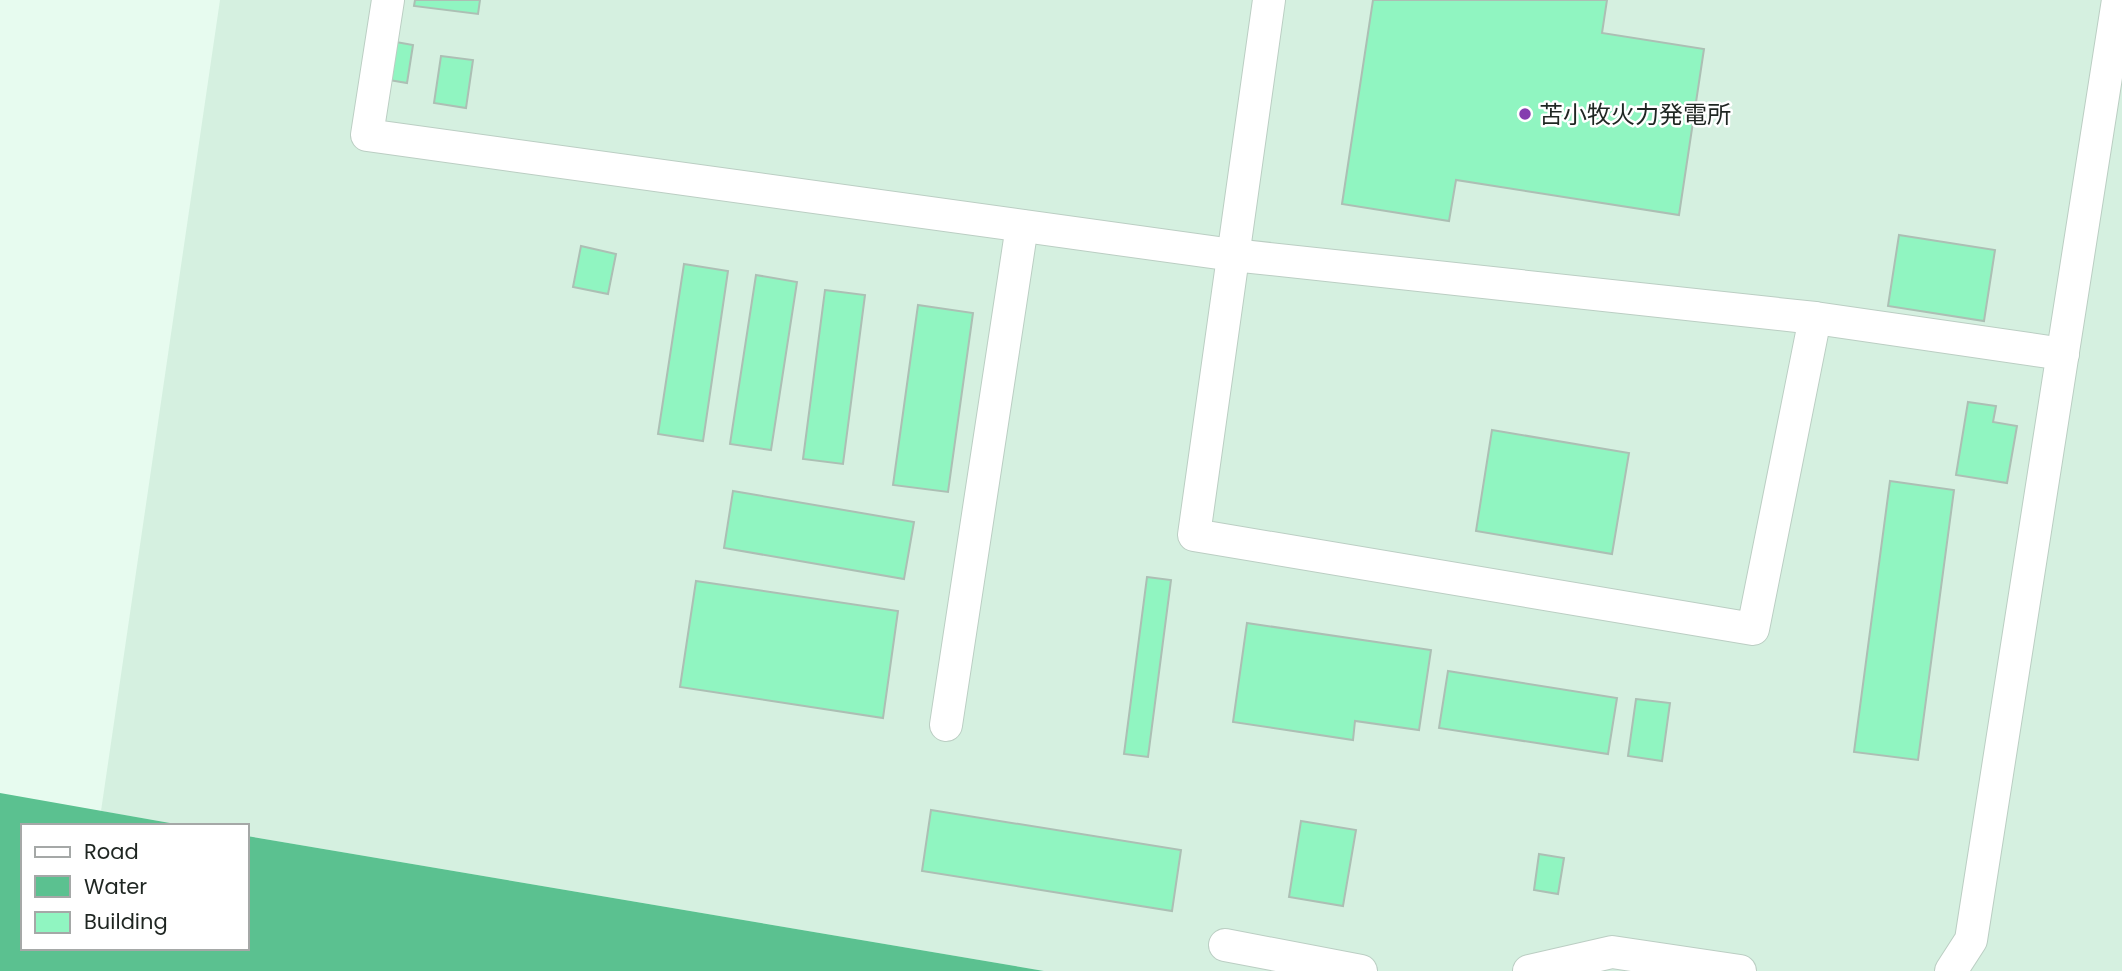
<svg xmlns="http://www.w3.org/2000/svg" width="2122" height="971" font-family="Poppins,'Noto Sans JP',sans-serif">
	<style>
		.built { fill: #d5f0e0 }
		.water { fill: #5bc190 }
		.building { fill: #90f5c1; stroke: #acbfb4; stroke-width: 2 }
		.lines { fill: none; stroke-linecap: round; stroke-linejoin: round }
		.minor-casing { stroke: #bbcec3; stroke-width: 34 }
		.minor { stroke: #fff; stroke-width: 32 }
		.poi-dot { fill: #853daf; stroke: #fff; stroke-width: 2.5 }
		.labels { text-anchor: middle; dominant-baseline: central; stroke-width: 5; stroke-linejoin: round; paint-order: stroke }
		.poi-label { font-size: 24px; fill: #1f2622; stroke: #fff; text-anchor: start }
	</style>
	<rect width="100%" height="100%" fill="#e7fbef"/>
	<polygon class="built" points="220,0 2122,0 2122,971 1044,971 247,836 247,826 187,826 101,811"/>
	<polygon class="water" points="0,793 187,826 23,826 23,948 247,948 247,836 1044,971 0,971"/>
	<g class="building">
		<polygon points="415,0 480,0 478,14 414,6"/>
		<polygon points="1373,0 1607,0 1602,33 1704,49 1679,215 1456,180 1449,221 1342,204"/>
		<polygon points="396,42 413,45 407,83 389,80"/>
		<polygon points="441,56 473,60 466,108 434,103"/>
		<polygon points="1899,235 1995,250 1984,321 1888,306"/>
		<polygon points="581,246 616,254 608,294 573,287"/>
		<polygon points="684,264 728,271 703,441 658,434"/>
		<polygon points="756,275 797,282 771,450 730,444"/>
		<polygon points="825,290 865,295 843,464 803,459"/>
		<polygon points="918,305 973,313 948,492 893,485"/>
		<polygon points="1968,402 1996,406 1993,422 2017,426 2007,483 1956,475"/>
		<polygon points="1492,430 1629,453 1612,554 1476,531"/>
		<polygon points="1890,481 1954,490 1918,760 1854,752"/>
		<polygon points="733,491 914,522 904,579 724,548"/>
		<polygon points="1147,577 1171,580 1148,757 1124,754"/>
		<polygon points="696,581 898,611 883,718 680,687"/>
		<polygon points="1247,623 1431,650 1419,730 1355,721 1353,740 1233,722"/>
		<polygon points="1448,671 1617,698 1608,754 1439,728"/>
		<polygon points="1636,699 1670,703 1662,761 1628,756"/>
		<polygon points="931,810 1181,850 1172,911 922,871"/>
		<polygon points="1301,821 1356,830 1343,906 1289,897"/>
		<polygon points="1539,854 1564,858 1558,894 1534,890"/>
	</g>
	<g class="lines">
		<defs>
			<g id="minor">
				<polyline points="388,0 367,135 1233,255 1815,318 2063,354"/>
				<polyline points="1269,0 1194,535 1753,629 1815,318"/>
				<polyline points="946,725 1022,226"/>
				<polyline points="1225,945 1361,971"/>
				<polyline points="1529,971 1612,952 1740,971"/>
				<polyline points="1951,971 1971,940 2118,0"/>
			</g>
		</defs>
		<use href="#minor" class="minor-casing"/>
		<use href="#minor" class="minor"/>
	</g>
	<circle class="poi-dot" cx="1525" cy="114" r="7"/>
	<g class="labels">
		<g class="poi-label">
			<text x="1539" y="114">苫小牧火力発電所</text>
		</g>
	</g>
	<rect x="21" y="824" width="228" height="126" fill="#ffffff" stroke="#a5a8a7" stroke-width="2"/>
	<rect x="35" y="847" width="35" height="10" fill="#ffffff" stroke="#a5a8a7" stroke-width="2"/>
	<text x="84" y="859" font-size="21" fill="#1f2622">Road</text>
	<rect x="35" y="876" width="35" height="21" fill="#5bc190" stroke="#a5a8a7" stroke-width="2"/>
	<text x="84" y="894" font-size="21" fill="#1f2622">Water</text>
	<rect x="35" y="912" width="35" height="21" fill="#90f5c1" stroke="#a5a8a7" stroke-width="2"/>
	<text x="84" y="929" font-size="21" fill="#1f2622">Building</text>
</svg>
